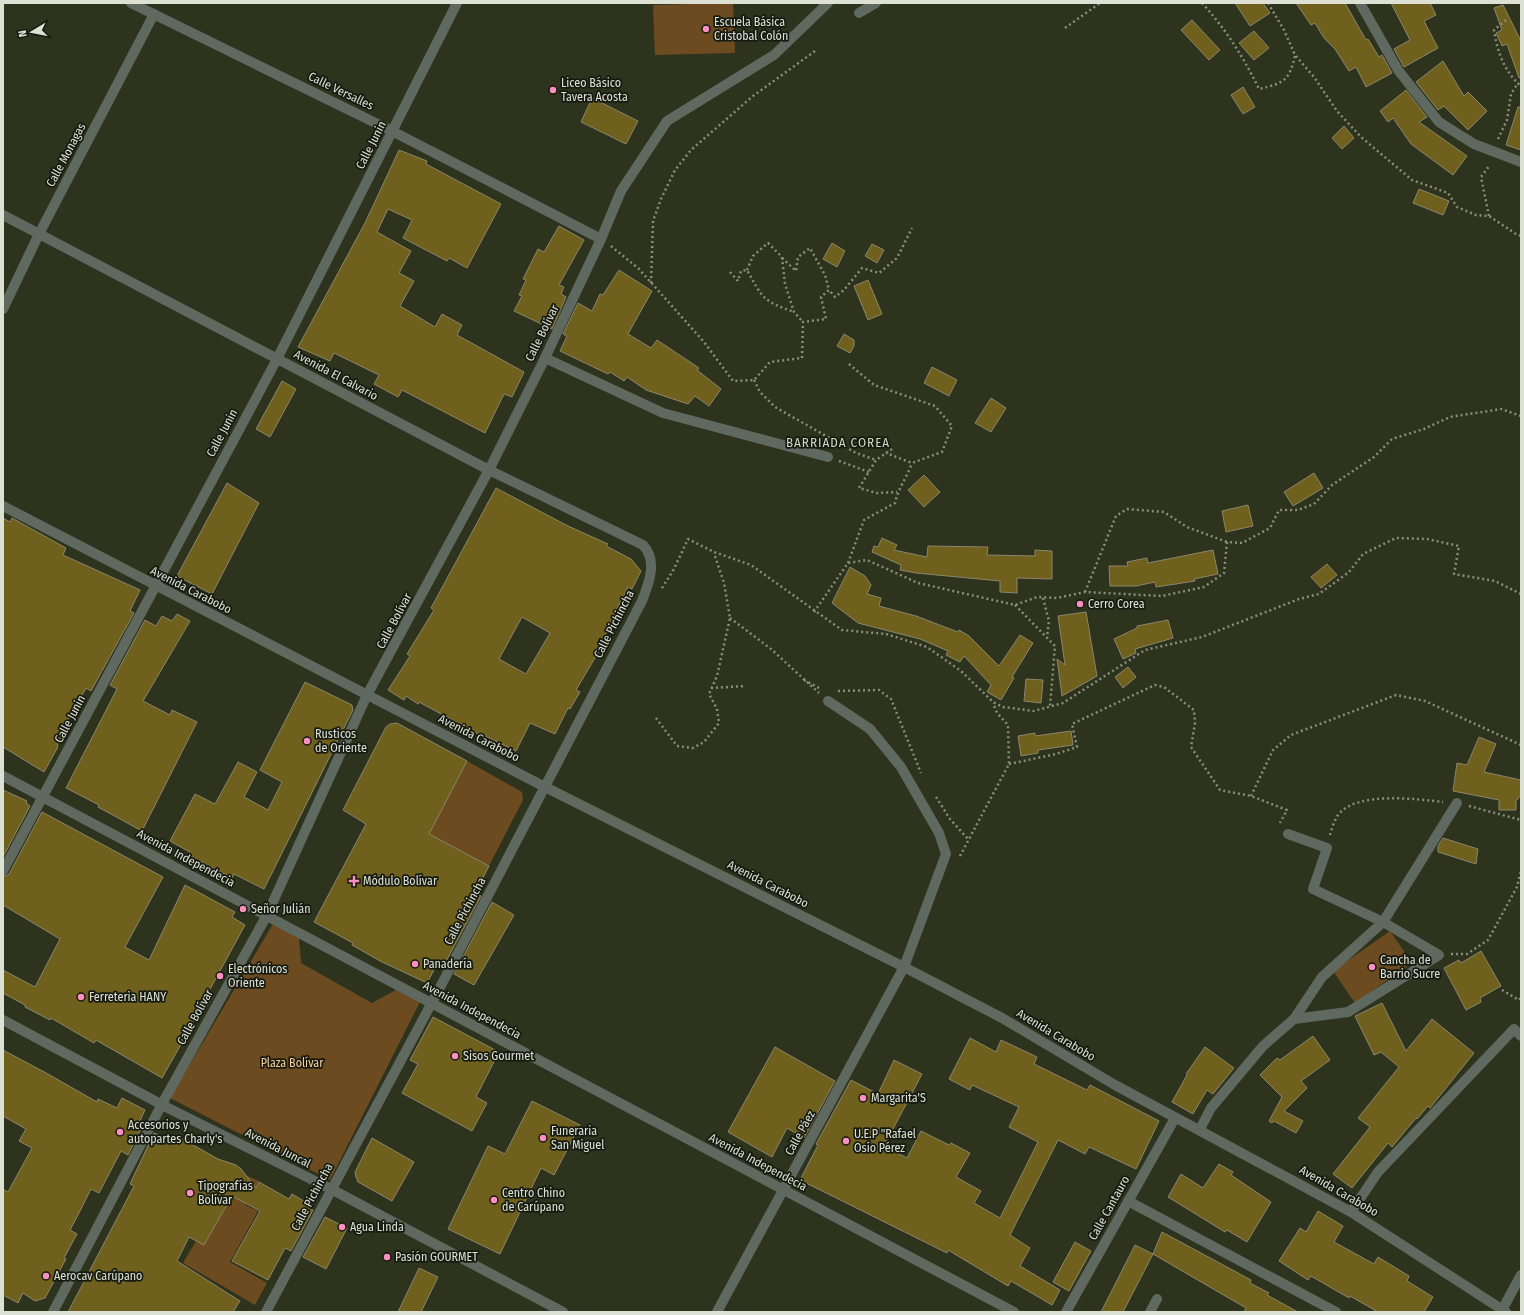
<svg xmlns="http://www.w3.org/2000/svg" width="1524" height="1315" font-family="'Fira Sans Condensed',sans-serif">
	<style>
		.green { fill: #6c4b20 }
		.building { fill: #6f601d; stroke: #8c866b; fill-rule: evenodd }
		.lines { fill: none; stroke-linecap: round; stroke-linejoin: round }
		.path { stroke: #898e7d; stroke-width: 2.5; stroke-dasharray: 2 3; stroke-linecap: butt }
		.minor { stroke: #5f6960; stroke-width: 10 }
		.poi-dot { fill: #fd8ec0; stroke: #161a10; stroke-width: 1.5 }
		.labels { text-anchor: middle; dominant-baseline: central; stroke-width: 3.5; stroke-linejoin: round; paint-order: stroke }
		.poi-label { font-size: 12px; fill: #dce1d3; stroke: #161a10; text-anchor: start }
		.street-label { font-size: 12px; fill: #dce1d3; stroke: #161a10 }
		.park-label { font-size: 12px; fill: #face9a; stroke: #161a10 }
		.neighbourhood-label { font-size: 13px; letter-spacing: 1px; fill: #cfd9bc; stroke: #161a10 }
	</style>
	<rect width="100%" height="100%" fill="#2d331d"/>
	<g class="green">
		<polygon points="733,3 735,53 655,55 653,5"/>
		<polygon points="467,761 522,792 523,800 489,866 429,834"/>
		<polygon points="273,924 299,938 301,963 372,1003 396,990 420,1002 330,1180 170,1098"/>
		<polygon points="1390,931 1412,963 1355,1003 1333,971"/>
		<polygon points="245,1175 259,1181 245,1205 258,1211 230,1262 267,1283 255,1305 183,1263 196,1241 204,1245"/>
	</g>
	<g class="building">
		<polygon points="1235,3 1263,3 1270,13 1250,26"/>
		<polygon points="1296,3 1345,3 1366,40 1368,39 1379,57 1382,55 1392,73 1366,87 1356,67 1349,71 1335,49 1324,38 1315,23 1311,25"/>
		<polygon points="1391,3 1430,3 1436,15 1424,21 1438,48 1404,67 1394,49 1410,40"/>
		<polygon points="1503,5 1521,41 1521,77 1519,78 1507,44 1502,46 1496,33 1502,30 1494,8"/>
		<polygon points="1192,20 1220,50 1209,60 1181,30"/>
		<polygon points="1254,31 1269,48 1254,60 1239,43"/>
		<polygon points="1443,61 1464,96 1468,92 1487,111 1468,130 1444,106 1438,110 1416,82"/>
		<polygon points="1243,87 1255,107 1243,114 1231,95"/>
		<polygon points="1406,90 1427,117 1419,122 1467,156 1453,175 1411,144 1393,118 1388,122 1380,111"/>
		<polygon points="592,98 638,121 626,144 581,122"/>
		<polygon points="1518,107 1521,107 1521,150 1506,145"/>
		<polygon points="1344,126 1354,138 1342,149 1332,138"/>
		<polygon points="399,150 427,161 426,164 501,204 467,268 449,258 447,261 403,238 412,220 388,209 377,232 411,251 399,273 414,281 400,306 435,327 442,314 462,325 457,335 524,372 512,397 504,394 485,433 402,390 398,397 374,384 379,375 334,353 330,361 298,347 365,223"/>
		<polygon points="1419,189 1449,201 1443,215 1413,203"/>
		<polygon points="559,226 584,240 559,285 564,287 561,294 566,297 552,329 514,311 522,296 519,295 526,280 523,279 538,249 544,252"/>
		<polygon points="832,243 845,251 837,267 823,259"/>
		<polygon points="872,244 884,250 877,263 865,256"/>
		<polygon points="619,270 652,291 628,334 651,348 657,340 699,368 697,370 721,389 709,406 695,396 688,404 646,390 627,377 624,381 610,372 608,374 560,351 567,336 563,334 578,303 592,311 600,294 603,295"/>
		<polygon points="868,280 882,314 868,320 854,286"/>
		<polygon points="844,334 854,340 854,346 850,353 837,346"/>
		<polygon points="932,367 957,380 949,396 924,383"/>
		<polygon points="282,381 296,389 270,437 256,429"/>
		<polygon points="991,398 1006,408 991,432 975,423"/>
		<polygon points="1314,473 1323,488 1293,506 1284,492"/>
		<polygon points="924,475 940,492 924,507 908,490"/>
		<polygon points="227,483 259,503 212,594 177,576"/>
		<path d="M496,488L568,526L608,544L606,546L631,559L641,571L632,589L628,587L607,629L608,630L600,645L602,646L576,690L580,692L570,709L568,708L555,734L530,723L516,751L481,734L480,735L419,702L418,704L406,696L404,700L388,690L410,656L407,654L434,610L431,608ZM522,617L550,633L526,674L499,659Z"/>
		<polygon points="1248,505 1253,526 1226,532 1222,511"/>
		<polygon points="3,518 10,522 12,518 66,548 63,555 140,590 130,611 134,613 91,691 86,688 67,722 69,723 57,746 58,747 44,772 3,747"/>
		<polygon points="882,538 897,545 894,550 927,557 928,546 988,547 987,555 1035,556 1035,550 1052,551 1052,579 1017,578 1017,593 1000,592 1000,581 916,573 900,570 901,565 872,552 874,546 878,547"/>
		<polygon points="1213,550 1218,574 1194,579 1195,581 1156,587 1155,582 1136,586 1110,586 1109,566 1128,566 1127,562 1147,558 1148,563"/>
		<polygon points="1327,564 1337,575 1321,588 1311,577"/>
		<polygon points="850,567 865,576 871,585 867,594 881,598 879,606 916,616 958,632 959,630 969,636 999,666 1020,635 1033,643 1012,677 1014,678 1001,700 987,692 991,685 964,656 960,662 946,655 948,651 920,639 858,623 832,603"/>
		<polygon points="1086,612 1097,676 1062,696 1057,659 1065,665 1058,616"/>
		<polygon points="177,614 190,621 143,701 170,715 172,710 197,722 142,831 98,807 99,805 66,788 117,689 110,685 145,620 156,626 162,616 172,621"/>
		<polygon points="1168,620 1173,638 1135,649 1136,653 1123,659 1114,639 1137,628 1137,626"/>
		<polygon points="1128,667 1136,677 1123,688 1115,677"/>
		<polygon points="1026,679 1043,680 1041,703 1024,701"/>
		<polygon points="305,682 352,705 353,710 264,889 234,874 232,878 207,865 188,855 190,852 170,841 195,794 215,804 238,762 257,772 244,797 268,810 282,782 260,770"/>
		<polygon points="397,723 467,761 429,834 489,866 475,893 481,896 443,967 437,964 427,983 380,961 352,945 353,943 314,922 366,824 343,810 386,727 390,724"/>
		<polygon points="1071,731 1073,745 1038,750 1038,753 1021,756 1018,736 1035,733 1035,736"/>
		<polygon points="1479,737 1496,744 1484,772 1521,780 1521,795 1516,801 1516,810 1499,810 1499,800 1453,791 1457,763 1467,765"/>
		<polygon points="3,790 27,801 26,803 30,806 3,857"/>
		<polygon points="42,812 163,877 125,947 149,960 185,885 235,912 232,917 245,925 208,993 213,996 204,1011 201,1009 162,1078 96,1040 94,1043 51,1018 50,1020 25,1007 25,1005 3,993 3,970 35,987 60,939 3,905 3,877 9,874"/>
		<polygon points="1443,838 1478,849 1476,864 1438,852 1438,846"/>
		<polygon points="492,902 514,915 474,985 454,974"/>
		<polygon points="1481,951 1501,986 1480,998 1481,1002 1466,1010 1444,968 1459,960 1461,963"/>
		<polygon points="1382,1003 1406,1051 1432,1019 1474,1053 1430,1108 1428,1106 1417,1119 1416,1118 1392,1147 1388,1143 1352,1188 1333,1174 1370,1127 1358,1118 1399,1067 1381,1052 1374,1055 1355,1016"/>
		<polygon points="433,1017 499,1052 476,1097 487,1103 472,1131 402,1093 418,1064 410,1060"/>
		<polygon points="1313,1036 1330,1060 1301,1081 1307,1088 1284,1111 1303,1121 1296,1133 1274,1121 1272,1123 1269,1121 1282,1097 1260,1075 1277,1058 1280,1060"/>
		<polygon points="970,1038 996,1052 1001,1040 1037,1057 1034,1064 1087,1090 1090,1085 1159,1121 1136,1169 1089,1147 1085,1154 1058,1140 1010,1235 1030,1248 1020,1266 1060,1290 1052,1305 1011,1281 1008,1286 948,1250 947,1253 800,1180 818,1145 816,1144 851,1080 878,1094 894,1060 922,1074 884,1146 907,1158 921,1131 949,1145 951,1143 970,1153 956,1177 981,1191 974,1203 1000,1218 1038,1142 1009,1127 1019,1107 972,1085 970,1090 949,1079"/>
		<polygon points="775,1047 835,1081 804,1138 787,1128 772,1157 728,1132"/>
		<polygon points="1205,1047 1234,1068 1213,1094 1207,1090 1193,1114 1172,1102 1187,1075 1186,1074"/>
		<polygon points="3,1050 48,1074 97,1102 98,1099 117,1108 122,1098 145,1110 138,1125 142,1127 128,1155 121,1151 99,1193 91,1189 80,1211 70,1230 77,1234 64,1258 66,1259 45,1298 35,1301 23,1293 18,1303 3,1295 3,1189 8,1192 32,1148 19,1141 26,1129 3,1116"/>
		<polygon points="532,1101 580,1125 554,1175 541,1168 500,1254 448,1229 488,1146 505,1154"/>
		<polygon points="154,1133 176,1144 179,1137 218,1159 236,1165 241,1169 256,1188 259,1182 289,1199 292,1194 309,1204 307,1206 313,1210 291,1251 285,1248 268,1280 232,1261 260,1211 232,1196 204,1245 189,1237 177,1261 240,1301 233,1312 68,1312 134,1186 130,1184"/>
		<polygon points="372,1138 414,1162 392,1201 358,1182 356,1177 355,1172"/>
		<polygon points="1219,1164 1233,1172 1231,1175 1271,1202 1247,1242 1227,1230 1225,1232 1168,1197 1181,1174 1203,1188"/>
		<polygon points="1318,1211 1343,1226 1334,1242 1374,1264 1378,1257 1409,1276 1407,1281 1433,1297 1424,1312 1378,1312 1350,1296 1349,1298 1311,1276 1308,1280 1279,1261 1300,1228 1306,1232"/>
		<polygon points="325,1217 347,1228 326,1269 303,1257"/>
		<polygon points="1162,1232 1251,1280 1250,1283 1269,1293 1267,1295 1298,1312 1244,1312 1246,1308 1153,1254"/>
		<polygon points="1075,1242 1091,1251 1069,1291 1053,1282"/>
		<polygon points="1135,1245 1153,1254 1123,1312 1101,1312"/>
		<polygon points="419,1268 438,1277 421,1312 398,1312"/>
	</g>
	<g class="lines">
		<g class="path">
			<path d="M1202,3C1225,28 1244,58 1259,89C1284,83 1289,81 1295,56"/>
			<polyline points="1268,3 1284,30 1295,55 1314,77 1337,111 1361,137 1412,180 1448,193 1457,207 1476,215 1489,216 1516,234 1521,236"/>
			<path d="M1506,20L1494,30C1497,50 1504,72 1521,86"/>
			<polyline points="1065,28 1100,3"/>
			<polyline points="1498,139 1507,120 1511,94 1518,83"/>
			<polyline points="1489,216 1481,177 1490,165"/>
			<polyline points="611,246 639,269 704,342 733,381 754,380 770,362 802,358 803,322 826,319 821,297 829,290 835,297 844,290 862,268 879,273 897,258 912,228"/>
			<polyline points="782,258 796,271 798,257 810,248 825,275 829,290"/>
			<polyline points="747,270 753,256 768,243 782,257 785,284 794,312 803,322"/>
			<path d="M730,272L738,281L741,271L747,270C763,299 763,301 794,312"/>
			<polyline points="651,283 653,221 661,199 675,170 691,150 753,96 815,51"/>
			<polyline points="849,364 874,385 935,406 952,426 942,452 912,463 886,453"/>
			<polyline points="754,380 760,392 775,407 856,453 876,460"/>
			<polyline points="892,449 876,460 859,488 877,493 897,492"/>
			<polyline points="839,461 869,472"/>
			<path d="M848,563L864,520L895,503C898,489 907,477 912,463"/>
			<polyline points="662,588 674,569 688,539 714,552 751,565 842,630 886,634 927,647 961,671 993,702 1003,707 1034,711 1063,703 1145,650 1202,637 1299,599 1319,594 1349,572 1363,554 1396,538 1427,539 1459,546 1454,574 1495,581 1521,594"/>
			<polyline points="1085,592 1116,516 1127,509 1164,512 1187,527 1227,542"/>
			<polyline points="1043,598 1049,621 1047,637"/>
			<polyline points="1015,605 1055,646 1050,706"/>
			<polyline points="814,612 848,563 867,560 918,583 1015,605 1037,597 1057,598 1085,592 1162,596 1204,587 1224,573 1227,542 1242,543 1270,528 1279,510 1298,510 1314,504 1332,485 1374,457 1392,439 1424,429 1450,417 1501,409 1521,416"/>
			<polyline points="730,618 771,649 819,693"/>
			<polyline points="804,680 821,689"/>
			<polyline points="711,688 746,686"/>
			<polyline points="838,691 879,690 891,699 921,773"/>
			<polyline points="656,718 677,746 693,748 704,742 719,723 717,709 709,694 717,676 730,618 724,583 714,553"/>
			<polyline points="1009,764 1056,754 1077,747 1072,724 1155,685 1164,687 1194,710 1195,723 1191,747 1220,790 1251,796 1287,810 1280,823"/>
			<polyline points="1251,796 1273,750 1291,735 1396,695 1425,701 1521,745"/>
			<polyline points="936,797 950,819 968,839"/>
			<polyline points="1469,806 1521,820"/>
			<path d="M1330,835C1332,828 1334,821 1338,815C1356,791 1417,799 1443,802"/>
			<polyline points="960,856 1009,764 1008,725 997,713 993,703"/>
			<polyline points="1451,954 1467,954 1488,940 1517,887 1521,871"/>
			<polyline points="1502,990 1519,1000 1521,997"/>
		</g>
		<g class="minor">
			<polyline points="131,3 392,131 601,239"/>
			<polyline points="1360,3 1398,70 1439,122 1474,144 1521,162"/>
			<polyline points="859,13 876,3"/>
			<path d="M3,215L489,470L643,545C658,561 649,583 642,601L436,995L266,1312"/>
			<polyline points="3,309 39,234 154,14"/>
			<polyline points="545,358 663,413 828,457"/>
			<polyline points="3,506 545,787 904,967 1002,1018 1115,1085 1351,1212 1506,1312"/>
			<polyline points="3,776 1014,1312"/>
			<polyline points="1288,834 1327,848 1313,889 1383,922 1439,955 1348,1012 1294,1019"/>
			<polyline points="3,871 277,359 457,3"/>
			<polyline points="3,1020 170,1109 331,1189 563,1312"/>
			<polyline points="1200,1129 1211,1108 1263,1046 1294,1019 1322,977 1383,922 1457,803"/>
			<polyline points="1128,1201 1336,1312"/>
			<polyline points="1351,1212 1378,1172 1514,1029 1521,1036"/>
			<polyline points="53,1312 162,1104 267,915 367,695 489,470 545,358 601,239 621,191 667,121 774,55 828,3"/>
			<polyline points="717,1312 904,967 946,854 939,833 901,767 870,729 828,701"/>
			<polyline points="1066,1312 1175,1118"/>
			<polyline points="1150,1312 1157,1299"/>
			<polyline points="1501,1312 1521,1275"/>
		</g>
	</g>
	<g class="poi-dot">
		<circle cx="706" cy="29" r="4"/>
		<circle cx="553" cy="90" r="4"/>
		<circle cx="1080" cy="604" r="4"/>
		<circle cx="307" cy="741" r="4"/>
		<path d="M352 875h4v4h4v4h-4v4h-4v-4h-4v-4h4z"/>
		<circle cx="243" cy="909" r="4"/>
		<circle cx="415" cy="964" r="4"/>
		<circle cx="1372" cy="967" r="4"/>
		<circle cx="220" cy="976" r="4"/>
		<circle cx="81" cy="997" r="4"/>
		<circle cx="455" cy="1056" r="4"/>
		<circle cx="863" cy="1098" r="4"/>
		<circle cx="120" cy="1132" r="4"/>
		<circle cx="543" cy="1138" r="4"/>
		<circle cx="846" cy="1141" r="4"/>
		<circle cx="190" cy="1193" r="4"/>
		<circle cx="494" cy="1200" r="4"/>
		<circle cx="342" cy="1227" r="4"/>
		<circle cx="387" cy="1257" r="4"/>
		<circle cx="46" cy="1276" r="4"/>
	</g>
	<g class="labels">
		<g class="poi-label">
			<text x="714" y="22">Escuela Básica<tspan x="714" dy="14">Cristobal Colón</tspan></text>
			<text x="561" y="83">Liceo Básico<tspan x="561" dy="14">Tavera Acosta</tspan></text>
			<text x="1088" y="604">Cerro Corea</text>
			<text x="315" y="734">Rusticos<tspan x="315" dy="14">de Oriente</tspan></text>
			<text x="363" y="881">Módulo Bolívar</text>
			<text x="251" y="909">Señor Julián</text>
			<text x="1380" y="960">Cancha de<tspan x="1380" dy="14">Barrio Sucre</tspan></text>
			<text x="423" y="964">Panadería</text>
			<text x="228" y="969">Electrónicos<tspan x="228" dy="14">Oriente</tspan></text>
			<text x="89" y="997">Ferreteria HANY</text>
			<text x="463" y="1056">Sisos Gourmet</text>
			<text x="871" y="1098">Margarita'S</text>
			<text x="128" y="1125">Accesorios y<tspan x="128" dy="14">autopartes Charly's</tspan></text>
			<text x="551" y="1131">Funeraria<tspan x="551" dy="14">San Miguel</tspan></text>
			<text x="854" y="1134">U.E.P "Rafael<tspan x="854" dy="14">Osío Pérez</tspan></text>
			<text x="198" y="1186">Tipografías<tspan x="198" dy="14">Bolívar</tspan></text>
			<text x="502" y="1193">Centro Chino<tspan x="502" dy="14">de Carúpano</tspan></text>
			<text x="350" y="1227">Agua Linda</text>
			<text x="395" y="1257">Pasión GOURMET</text>
			<text x="54" y="1276">Aerocav Carúpano</text>
		</g>
		<g class="street-label">
			<text transform="translate(341 91) rotate(26)">Calle Versalles</text>
			<text transform="translate(371 145) rotate(-63)">Calle Junin</text>
			<text transform="translate(66 155) rotate(-62)">Calle Monagas</text>
			<text transform="translate(542 333) rotate(-64)">Calle Bolívar</text>
			<text transform="translate(336 375) rotate(28)">Avenida El Calvario</text>
			<text transform="translate(222 433) rotate(-62)">Calle Junin</text>
			<text transform="translate(191 590) rotate(27)">Avenida Carabobo</text>
			<text transform="translate(394 621) rotate(-62)">Calle Bolívar</text>
			<text transform="translate(614 624) rotate(-63)">Calle Pichincha</text>
			<text transform="translate(70 719) rotate(-62)">Calle Junin</text>
			<text transform="translate(479 738) rotate(27)">Avenida Carabobo</text>
			<text transform="translate(186 858) rotate(28)">Avenida Independecia</text>
			<text transform="translate(768 884) rotate(27)">Avenida Carabobo</text>
			<text transform="translate(465 911) rotate(-62)">Calle Pichincha</text>
			<text transform="translate(472 1010) rotate(28)">Avenida Independecia</text>
			<text transform="translate(195 1017) rotate(-61)">Calle Bolívar</text>
			<text transform="translate(1056 1035) rotate(31)">Avenida Carabobo</text>
			<text transform="translate(800 1133) rotate(-61)">Calle Páez</text>
			<text transform="translate(278 1148) rotate(27)">Avenida Juncal</text>
			<text transform="translate(758 1162) rotate(28)">Avenida Independecia</text>
			<text transform="translate(1339 1191) rotate(30)">Avenida Carabobo</text>
			<text transform="translate(312 1197) rotate(-62)">Calle Pichincha</text>
			<text transform="translate(1109 1208) rotate(-61)">Calle Cantauro</text>
		</g>
		<g class="park-label">
			<text x="292" y="1063">Plaza Bolívar</text>
		</g>
		<g class="neighbourhood-label">
			<text x="838" y="442">BARRIADA COREA</text>
		</g>
	</g>
	<rect width="1524" height="1315" fill="none" stroke="#dce1d3" stroke-width="8"/>
	<g transform="translate(32 32) rotate(260)" stroke="#161a10" stroke-width="3" paint-order="stroke">
	<path d="M0-3L7 15L0 10L-7 15Z" fill="#dce1d3"/>
	<text y="-6" font-size="11" font-weight="bold" text-anchor="middle" fill="#dce1d3">N</text>
	</g>
</svg>
